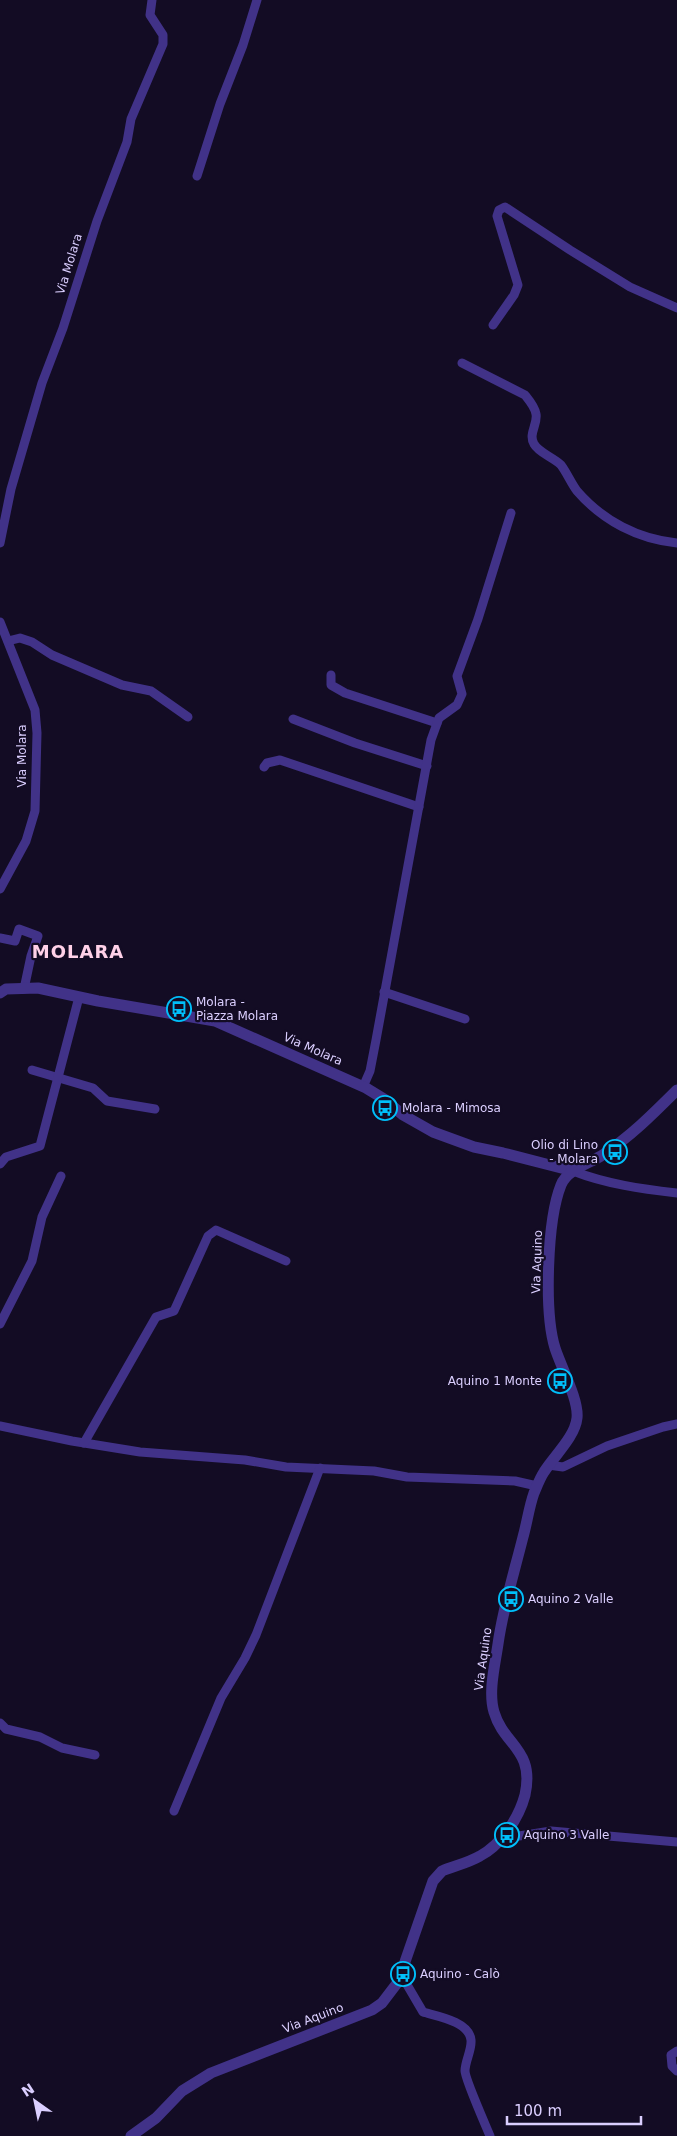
<svg xmlns="http://www.w3.org/2000/svg" width="677" height="2136" font-family="'DejaVu Sans',sans-serif">
	<style>
		.lines { fill: none; stroke-linecap: round; stroke-linejoin: round }
		.minor { stroke: #413288; stroke-width: 9 }
		.tertiary { stroke: #413288; stroke-width: 11 }
		.labels { text-anchor: middle; dominant-baseline: central; stroke-width: 4.5; stroke-linejoin: round; paint-order: stroke }
		.street-label { font-size: 12px; fill: #dbcfff; stroke: #130c24 }
		.poi-label { font-size: 12px; fill: #dbcfff; stroke: #130c24; text-anchor: start }
		.district-label { font-size: 18px; font-weight: bold; letter-spacing: 1px; fill: #ffd1e8; stroke: #130c24 }
	</style>
	<rect width="100%" height="100%" fill="#130c24"/>
	<g class="lines">
		<g class="minor">
			<polyline points="197,176 220,104 243,45 257,0"/>
			<polyline points="493,325 514,295 518,285 497,216 499,210 505,207 570,250 630,287 677,308"/>
			<path d="M462,363L525,395C529,400 535,407 536,414C538,424 528,434 534,444C539,453 553,457 561,465C567,473 571,483 577,491C603,521 638,539 677,543"/>
			<polyline points="0,543 11,489 42,383 63,328 97,221 127,142 131,119 163,44 163,35 150,15 152,0"/>
			<polyline points="0,622 35,710 37,733 35,811 26,841 0,889"/>
			<polyline points="8,641 20,638 32,642 52,655 122,685 151,691 188,717"/>
			<polyline points="331,675 331,685 345,693 437,723"/>
			<polyline points="293,719 355,743 427,766"/>
			<polyline points="264,767 267,763 280,760 419,807"/>
			<polyline points="0,938 15,941 19,929 38,936 31,956 24,989"/>
			<polyline points="384,992 465,1019"/>
			<polyline points="32,1070 93,1088 107,1101 155,1109"/>
			<polyline points="363,1087 370,1071 376,1040 431,740 439,718 457,705 462,694 457,676 478,619 511,513"/>
			<polyline points="0,1164 6,1157 40,1146 79,997"/>
			<path d="M573,1171C606,1184 642,1189 677,1193"/>
			<polyline points="0,1324 32,1261 42,1217 61,1176"/>
			<polyline points="0,1426 72,1441 140,1452 245,1460 286,1467 374,1471 407,1477 515,1481 537,1486"/>
			<polyline points="84,1443 156,1317 174,1311 208,1236 216,1230 286,1261"/>
			<polyline points="548,1465 563,1467 607,1446 663,1427 677,1424"/>
			<polyline points="0,1723 6,1729 40,1737 62,1748 95,1755"/>
			<polyline points="174,1811 221,1698 245,1658 256,1635 320,1468"/>
			<polyline points="507,1831 519,1836 551,1831 677,1842"/>
			<path d="M399,1976L406,1983L423,2012C436,2016 469,2021 471,2040C472,2050 465,2061 465,2071C465,2079 486,2126 490,2136"/>
			<polyline points="677,2051 671,2055 672,2066 677,2071"/>
		</g>
		<g class="tertiary">
			<polyline points="0,993 6,989 38,988 98,1001 215,1021 366,1088 384,1099 403,1115 433,1132 474,1147 503,1153 573,1171"/>
			<path d="M131,2136L156,2118L182,2091L211,2073L372,2010L382,2003L398,1982L433,1881L442,1871C454,1866 468,1863 480,1856C501,1845 519,1818 525,1795C535,1749 504,1746 494,1712C488,1692 495,1665 498,1644C503,1608 514,1573 523,1537C527,1523 529,1507 534,1493C537,1486 540,1478 544,1472C554,1456 575,1437 577,1418C579,1400 561,1367 555,1348C544,1312 547,1220 561,1185C567,1170 588,1164 601,1156C630,1137 653,1114 677,1090"/>
		</g>
	</g>
	<defs>
		<symbol id="bus-ring" viewBox="-11 -11 22 22"><circle r="9.5" fill="#130c24" stroke="#00bffa" stroke-width="1.5"/><path d="M-5-6H5V4H4V6H2V4H-2V6H-4V4H-5ZM-3.5-4V0h7V-4ZM-3.5 1.2v1.5H-2V1.2ZM2 1.2v1.5H3.5V1.2Z" fill="#00bffa"/></symbol>
	</defs>
	<g fill-rule="evenodd">
		<use href="#bus-ring" x="165" y="995" width="28" height="28"/>
		<use href="#bus-ring" x="371" y="1094" width="28" height="28"/>
		<use href="#bus-ring" x="601" y="1138" width="28" height="28"/>
		<use href="#bus-ring" x="546" y="1367" width="28" height="28"/>
		<use href="#bus-ring" x="497" y="1585" width="28" height="28"/>
		<use href="#bus-ring" x="493" y="1821" width="28" height="28"/>
		<use href="#bus-ring" x="389" y="1960" width="28" height="28"/>
	</g>
	<g class="labels">
		<g class="street-label">
			<text transform="translate(69 264) rotate(-73)">Via Molara</text>
			<text transform="translate(22 756) rotate(-90)">Via Molara</text>
			<text transform="translate(313 1049) rotate(24)">Via Molara</text>
			<text transform="translate(537 1262) rotate(-88)">Via Aquino</text>
			<text transform="translate(483 1659) rotate(-82)">Via Aquino</text>
			<text transform="translate(313 2018) rotate(-21)">Via Aquino</text>
		</g>
		<g class="poi-label">
			<text x="196" y="1002">Molara -<tspan x="196" dy="14">Piazza Molara</tspan></text>
			<text x="402" y="1108">Molara - Mimosa</text>
			<text x="598" y="1145" text-anchor="end">Olio di Lino<tspan x="598" dy="14">- Molara</tspan></text>
			<text x="542" y="1381" text-anchor="end">Aquino 1 Monte</text>
			<text x="528" y="1599">Aquino 2 Valle</text>
			<text x="524" y="1835">Aquino 3 Valle</text>
			<text x="420" y="1974">Aquino - Calò</text>
		</g>
		<g class="district-label">
			<text x="78" y="951">MOLARA</text>
		</g>
	</g>
	<g transform="translate(35 2101) rotate(327)" stroke="#130c24" stroke-width="4" paint-order="stroke">
	<path d="M0-4L9 19L0 12L-9 19Z" fill="#dbcfff"/>
	<text y="-8" font-size="14" font-weight="bold" text-anchor="middle" fill="#dbcfff">N</text>
	</g>
	<path d="M507 2116v8h134v-8" fill="none" stroke="#dbcfff" stroke-width="2.5"/>
	<text x="514" y="2116" font-size="15" fill="#dbcfff" stroke="#130c24" stroke-width="4" paint-order="stroke">100 m</text>
</svg>
